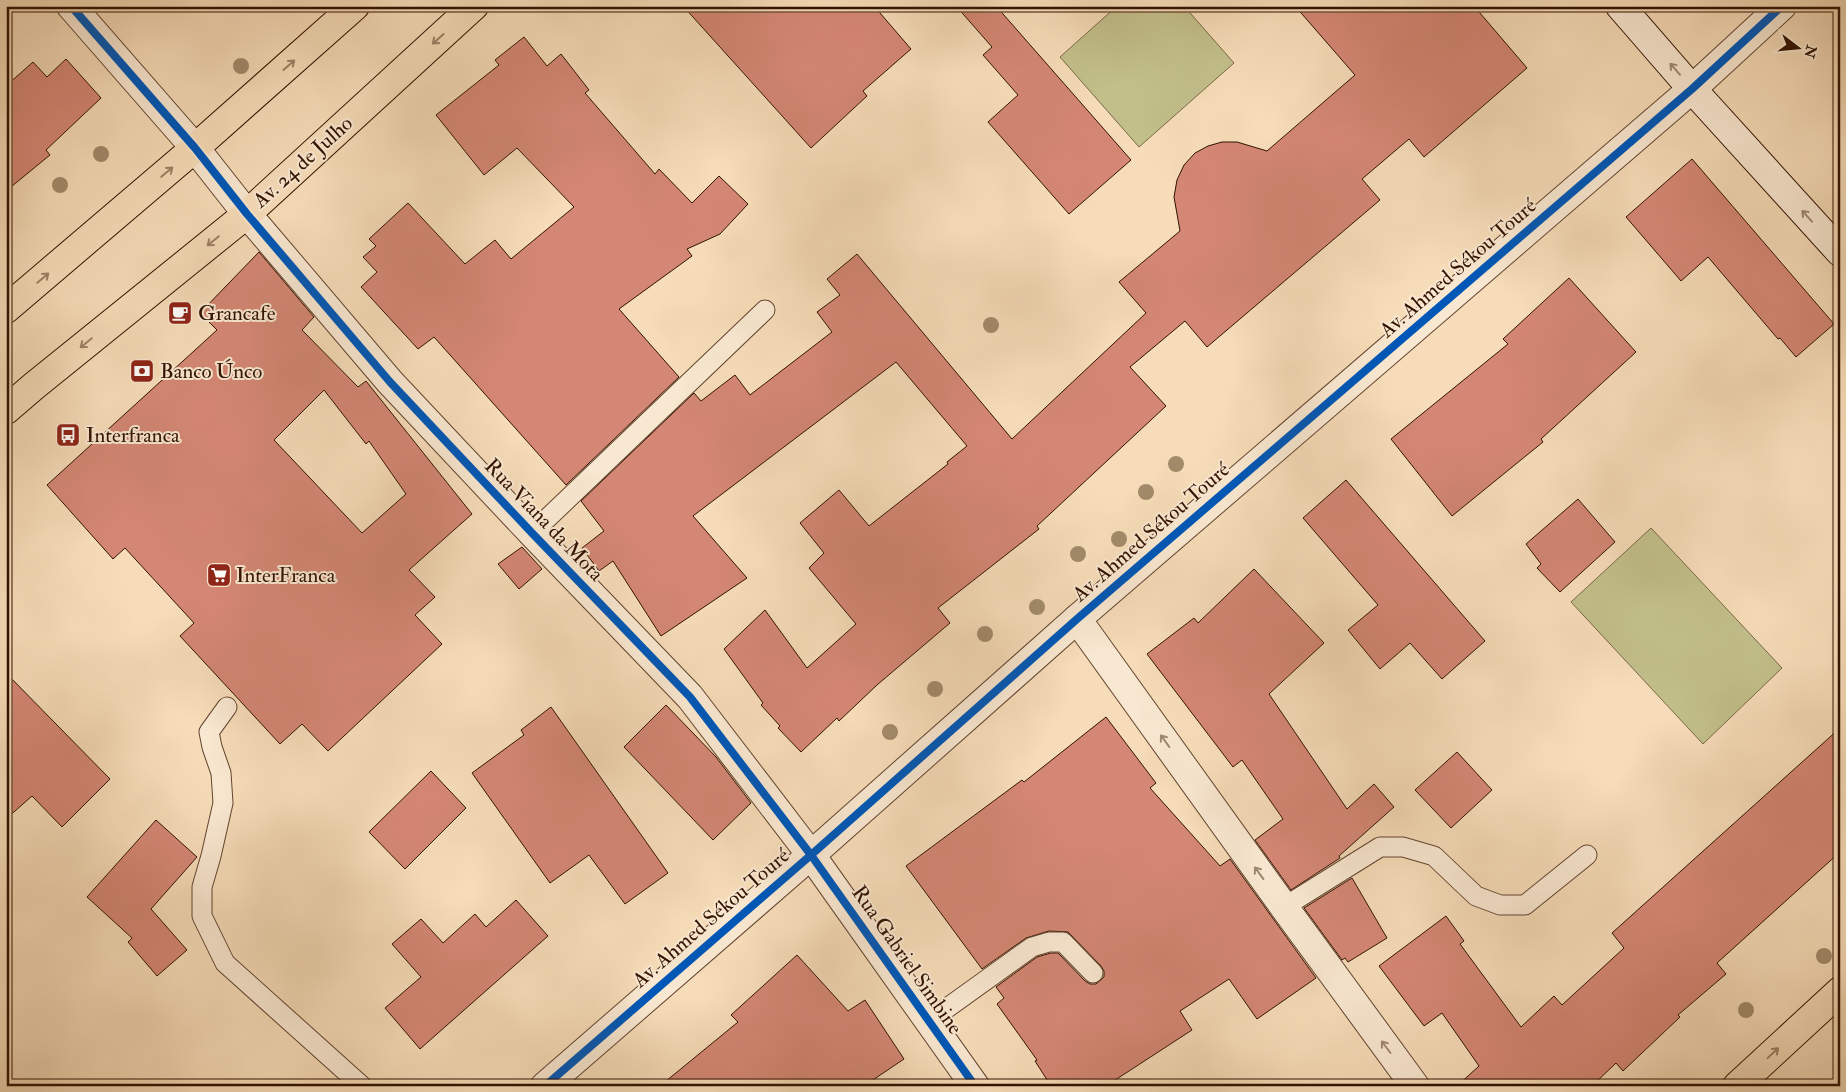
<svg xmlns="http://www.w3.org/2000/svg" width="1846" height="1092" font-family="'IM FELL Double Pica',serif">
	<style>
		.green { fill: #c2bf8b; stroke: #7a6846 }
		.building { fill: #d48774; stroke: #321201; fill-rule: evenodd }
		.lines { fill: none; stroke-linecap: round; stroke-linejoin: round }
		.service-casing { stroke: #63442f; stroke-width: 21 }
		.minor-casing { stroke: #63442f; stroke-width: 30 }
		.secondary-casing { stroke: #321201; stroke-width: 30 }
		.primary-casing { stroke: #321201; stroke-width: 30 }
		.service { stroke: #f9e8d1; stroke-width: 19 }
		.minor { stroke: #f9e8d1; stroke-width: 28 }
		.secondary { stroke: #f9e8d1; stroke-width: 28 }
		.primary { stroke: #f6dcb8; stroke-width: 28 }
		.cycleway-casing { stroke: #f9e8d1; stroke-width: 11 }
		.cycleway { stroke: #0057b8; stroke-width: 8 }
		.tree { fill: #a28a6a }
		.oneway { stroke: #9e8166 }
		.oneway2 { stroke: #9f8873 }
		.labels { text-anchor: middle; dominant-baseline: central; stroke-width: 4; stroke-linejoin: round; paint-order: stroke }
		.street-label { font-size: 21px; fill: #321201; stroke: #f9e8d1 }
		.poi-label { font-size: 21px; fill: #321201; stroke: #f9e8d1; text-anchor: start }
	</style>
	<rect width="100%" height="100%" fill="#f6dcb8"/>
	<filter id="stains"><feTurbulence type="fractalNoise" baseFrequency=".004" numOctaves="4"/><feColorMatrix values="0 0 0 0 .2 0 0 0 0 .09 0 0 0 0 .02 0 0 0 .5 -.17"/></filter>
	<radialGradient id="worn" r=".72"><stop offset=".6" stop-color="#630" stop-opacity="0"/><stop offset="1" stop-color="#630" stop-opacity=".3"/></radialGradient>
	<g class="green">
		<polygon points="1117,6 1184,6 1234,63 1139,147 1060,57"/>
		<polygon points="1651,528 1782,668 1703,744 1571,602"/>
	</g>
	<g class="building">
		<polygon points="683,6 874,6 911,49 863,91 867,96 811,148"/>
		<polygon points="956,6 996,6 1131,160 1069,214 988,122 1018,95 983,55 992,47"/>
		<polygon points="1295,6 1474,6 1527,68 1424,157 1409,139 1362,179 1380,200 1207,347 1185,321 1130,367 1166,406 1037,526 1039,529 938,608 950,623 877,685 839,721 837,718 801,752 778,728 780,726 761,705 763,703 724,649 765,610 807,668 856,624 809,568 824,553 800,523 839,490 869,526 948,464 947,462 967,446 896,362 693,516 747,578 661,636 613,561 599,571 582,548 604,531 581,501 694,393 701,401 735,375 750,395 832,332 817,312 840,295 827,279 857,254 1012,439 1146,313 1119,282 1180,231 1174,197 1177,180 1184,165 1195,153 1208,146 1222,142 1237,142 1267,151 1355,75"/>
		<polygon points="524,37 547,66 561,54 589,90 585,93 655,174 659,169 692,203 719,176 748,204 720,234 687,249 692,256 619,309 679,377 566,485 434,337 418,349 361,287 377,272 363,257 376,246 369,239 408,203 465,264 495,240 511,259 574,207 517,148 484,175 436,115 499,65 495,60"/>
		<polygon points="66,59 101,98 46,150 50,155 6,191 6,86 33,62 47,77"/>
		<polygon points="1692,159 1834,324 1796,357 1780,338 1778,339 1708,257 1681,281 1626,217"/>
		<path d="M259,252L314,317L302,330L358,387L366,381L472,514L409,570L435,597L415,615L442,644L328,751L302,724L280,744L180,636L194,623L125,548L113,559L47,485L217,330L200,313ZM324,390L366,444L369,441L406,494L362,533L274,440Z"/>
		<polygon points="1569,278 1636,352 1541,439 1543,442 1452,516 1391,439 1508,344 1503,339"/>
		<polygon points="1346,480 1485,641 1442,679 1410,643 1380,669 1348,630 1378,605 1303,518"/>
		<polygon points="1578,499 1615,542 1560,592 1537,568 1541,564 1526,544"/>
		<polygon points="522,547 542,569 519,589 498,564"/>
		<polygon points="1254,569 1324,643 1269,694 1347,809 1374,784 1394,807 1339,856 1340,858 1291,890 1255,840 1283,819 1242,760 1233,767 1147,654 1194,618 1198,623"/>
		<polygon points="6,673 110,779 62,827 32,796 6,819"/>
		<polygon points="666,705 716,757 751,803 713,840 624,747"/>
		<polygon points="551,707 668,873 625,904 589,855 550,883 472,773 524,735 521,730"/>
		<polygon points="1106,717 1156,783 1150,788 1220,866 1230,859 1316,978 1257,1019 1229,979 1180,1011 1192,1030 1106,1086 1051,1086 1035,1061 1037,1060 997,1004 1004,998 996,987 1037,957 1051,953 1058,953 1085,981 1090,984 1096,984 1104,977 1104,971 1101,966 1068,932 1049,931 1026,938 982,969 906,866 1022,780 1024,782"/>
		<polygon points="1840,728 1840,852 1717,963 1726,974 1678,1015 1680,1017 1623,1071 1616,1063 1592,1086 1457,1086 1479,1066 1442,1013 1424,1026 1379,966 1446,916 1464,941 1460,944 1521,1027 1554,996 1562,1005 1624,948 1612,933"/>
		<polygon points="1457,752 1492,790 1451,828 1415,790"/>
		<polygon points="431,771 466,808 405,869 369,832"/>
		<polygon points="156,820 197,857 151,909 187,950 157,976 128,942 132,938 87,897"/>
		<polygon points="1352,878 1387,938 1348,962 1345,958 1342,960 1304,908"/>
		<polygon points="516,900 548,936 420,1049 385,1008 421,977 392,944 421,919 443,943 475,914 486,927"/>
		<polygon points="797,955 848,1011 865,1000 904,1059 864,1086 660,1086 738,1022 731,1015"/>
	</g>
	<g class="lines">
		<defs>
			<g id="service">
				<polyline points="532,533 765,310"/>
				<polyline points="227,707 209,732 212,747 221,773 223,803 211,856 202,887 202,916 225,963 362,1086"/>
				<polyline points="1284,907 1380,847 1403,847 1434,856 1476,896 1500,905 1525,905 1587,855"/>
				<polyline points="929,1021 1032,947 1049,942 1063,942 1093,973"/>
			</g>
			<g id="minor">
				<polyline points="71,6 195,148 247,214 390,382 532,533 690,697 811,855 975,1086"/>
				<polyline points="1077,619 1284,907 1415,1086"/>
				<polyline points="545,1086 811,855 1077,619 1692,89 1782,6"/>
			</g>
			<polyline id="secondary" points="1620,6 1692,89 1840,252"/>
			<g id="primary">
				<polyline points="6,309 195,148 355,6"/>
				<polyline points="6,410 34,386 247,214 474,6"/>
				<polyline points="1737,1086 1840,991"/>
			</g>
		</defs>
		<use href="#service" class="service-casing"/>
		<use href="#minor" class="minor-casing"/>
		<use href="#secondary" class="secondary-casing"/>
		<use href="#primary" class="primary-casing"/>
		<use href="#service" class="service"/>
		<use href="#minor" class="minor"/>
		<use href="#secondary" class="secondary"/>
		<use href="#primary" class="primary"/>
		<defs>
			<g id="cycleway">
				<polyline points="71,6 195,148 247,214 390,382 532,533 690,697 811,855 975,1086"/>
				<polyline points="545,1086 811,855 1077,619 1692,89 1782,6"/>
			</g>
		</defs>
		<use href="#cycleway" class="cycleway-casing"/>
		<use href="#cycleway" class="cycleway"/>
	</g>
	<g class="tree">
		<circle cx="241" cy="66" r="8"/>
		<circle cx="101" cy="154" r="8"/>
		<circle cx="60" cy="185" r="8"/>
		<circle cx="991" cy="325" r="8"/>
		<circle cx="1176" cy="464" r="8"/>
		<circle cx="1146" cy="492" r="8"/>
		<circle cx="1119" cy="539" r="8"/>
		<circle cx="1078" cy="554" r="8"/>
		<circle cx="1037" cy="607" r="8"/>
		<circle cx="985" cy="634" r="8"/>
		<circle cx="935" cy="689" r="8"/>
		<circle cx="890" cy="732" r="8"/>
		<circle cx="1824" cy="956" r="8"/>
		<circle cx="1746" cy="1010" r="8"/>
	</g>
	<defs><path id="oneway-shaft" d="M-6 0H5M1.5-3L5.5 0L1.5 3" fill="none" stroke-width="1.6" stroke-linecap="round" stroke-linejoin="round" transform="scale(1.25)"/></defs>
	<g class="oneway">
		<use href="#oneway-shaft" transform="translate(438 39) rotate(138)"/>
		<use href="#oneway-shaft" transform="translate(289 65) rotate(-41)"/>
		<use href="#oneway-shaft" transform="translate(167 172) rotate(-40)"/>
		<use href="#oneway-shaft" transform="translate(213 241) rotate(141)"/>
		<use href="#oneway-shaft" transform="translate(43 278) rotate(-40)"/>
		<use href="#oneway-shaft" transform="translate(86 343) rotate(141)"/>
		<use href="#oneway-shaft" transform="translate(1773 1053) rotate(-43)"/>
	</g>
	<g class="oneway2">
		<use href="#oneway-shaft" transform="translate(1675 69) rotate(-131)"/>
		<use href="#oneway-shaft" transform="translate(1807 216) rotate(-132)"/>
		<use href="#oneway-shaft" transform="translate(1165 741) rotate(-126)"/>
		<use href="#oneway-shaft" transform="translate(1259 873) rotate(-126)"/>
		<use href="#oneway-shaft" transform="translate(1386 1047) rotate(-127)"/>
	</g>
	<defs>
		<symbol id="cafe-square" viewBox="-11 -11 22 22"><rect x="-9" y="-9" width="18" height="18" rx="4" fill="#8f2418" stroke="#f9e8d1"/><path d="M-5.5-4.5H6V0H3Q3 3.5 0 3.5H-2.5Q-5.5 3.5-5.5 0ZM3-3.2v2h1.7v-2ZM-6 4.5H4V6H-6Z" fill="#fff"/></symbol>
		<symbol id="bank-square" viewBox="-11 -11 22 22"><rect x="-9" y="-9" width="18" height="18" rx="4" fill="#8f2418" stroke="#f9e8d1"/><path d="M-6-4H6V4H-6ZM0-2.3a2.3 2.3 0 1 0 0 4.6a2.3 2.3 0 1 0 0-4.6Z" fill="#fff"/></symbol>
		<symbol id="bus-square" viewBox="-11 -11 22 22"><rect x="-9" y="-9" width="18" height="18" rx="4" fill="#8f2418" stroke="#f9e8d1"/><path d="M-5-6H5V4H4V6H2V4H-2V6H-4V4H-5ZM-3.5-4V0h7V-4ZM-3.5 1.2v1.5H-2V1.2ZM2 1.2v1.5H3.5V1.2Z" fill="#fff"/></symbol>
		<symbol id="supermarket-square" viewBox="-11 -11 22 22"><rect x="-9" y="-9" width="18" height="18" rx="4" fill="#8f2418" stroke="#f9e8d1"/><path d="M-6-5.5h2.5l.6 2H6L4.5 2H-2.5L-4.4-4H-6ZM-1.5 3.2a1.3 1.3 0 1 0 .1 0ZM3 3.2a1.3 1.3 0 1 0 .1 0Z" fill="#fff"/></symbol>
	</defs>
	<g fill-rule="evenodd">
		<use href="#cafe-square" x="166" y="299" width="28" height="28"/>
		<use href="#bank-square" x="128" y="357" width="28" height="28"/>
		<use href="#bus-square" x="54" y="421" width="28" height="28"/>
		<use href="#supermarket-square" x="205" y="561" width="28" height="28"/>
	</g>
	<g class="labels">
		<g class="street-label">
			<text transform="translate(303 162) rotate(-42)">Av. 24 de Julho</text>
			<text transform="translate(1458 268) rotate(-41)">Av. Ahmed Sékou Touré</text>
			<text transform="translate(544 520) rotate(46)">Rua Viana da Mota</text>
			<text transform="translate(1151 532) rotate(-41)">Av. Ahmed Sékou Touré</text>
			<text transform="translate(711 918) rotate(-41)">Av. Ahmed Sékou Touré</text>
			<text transform="translate(907 960) rotate(55)">Rua Gabriel Simbine</text>
		</g>
		<g class="poi-label">
			<text x="198" y="313">Grancafe</text>
			<text x="160" y="371">Banco Únco</text>
			<text x="86" y="435">Interfranca</text>
			<text x="236" y="575">InterFranca</text>
		</g>
	</g>
	<rect width="1846" height="1092" fill="none" stroke="#f6dcb8" stroke-width="25"/>
	<rect x="8" y="8" width="1831" height="1077" fill="none" stroke="#321201" stroke-width="2.5"/>
	<rect x="12" y="12" width="1821" height="1067" fill="none" stroke="#321201"/>
	<g transform="translate(1798 48) rotate(106)" stroke="#f9e8d1" stroke-width="4" paint-order="stroke">
	<path d="M0-4L9 19L0 12L-9 19Z" fill="#321201"/>
	<text y="-8" font-size="14" font-weight="bold" text-anchor="middle" fill="#321201">N</text>
	</g>
	<rect width="100%" height="100%" filter="url(#stains)"/>
	<rect width="100%" height="100%" fill="url(#worn)"/>
</svg>
